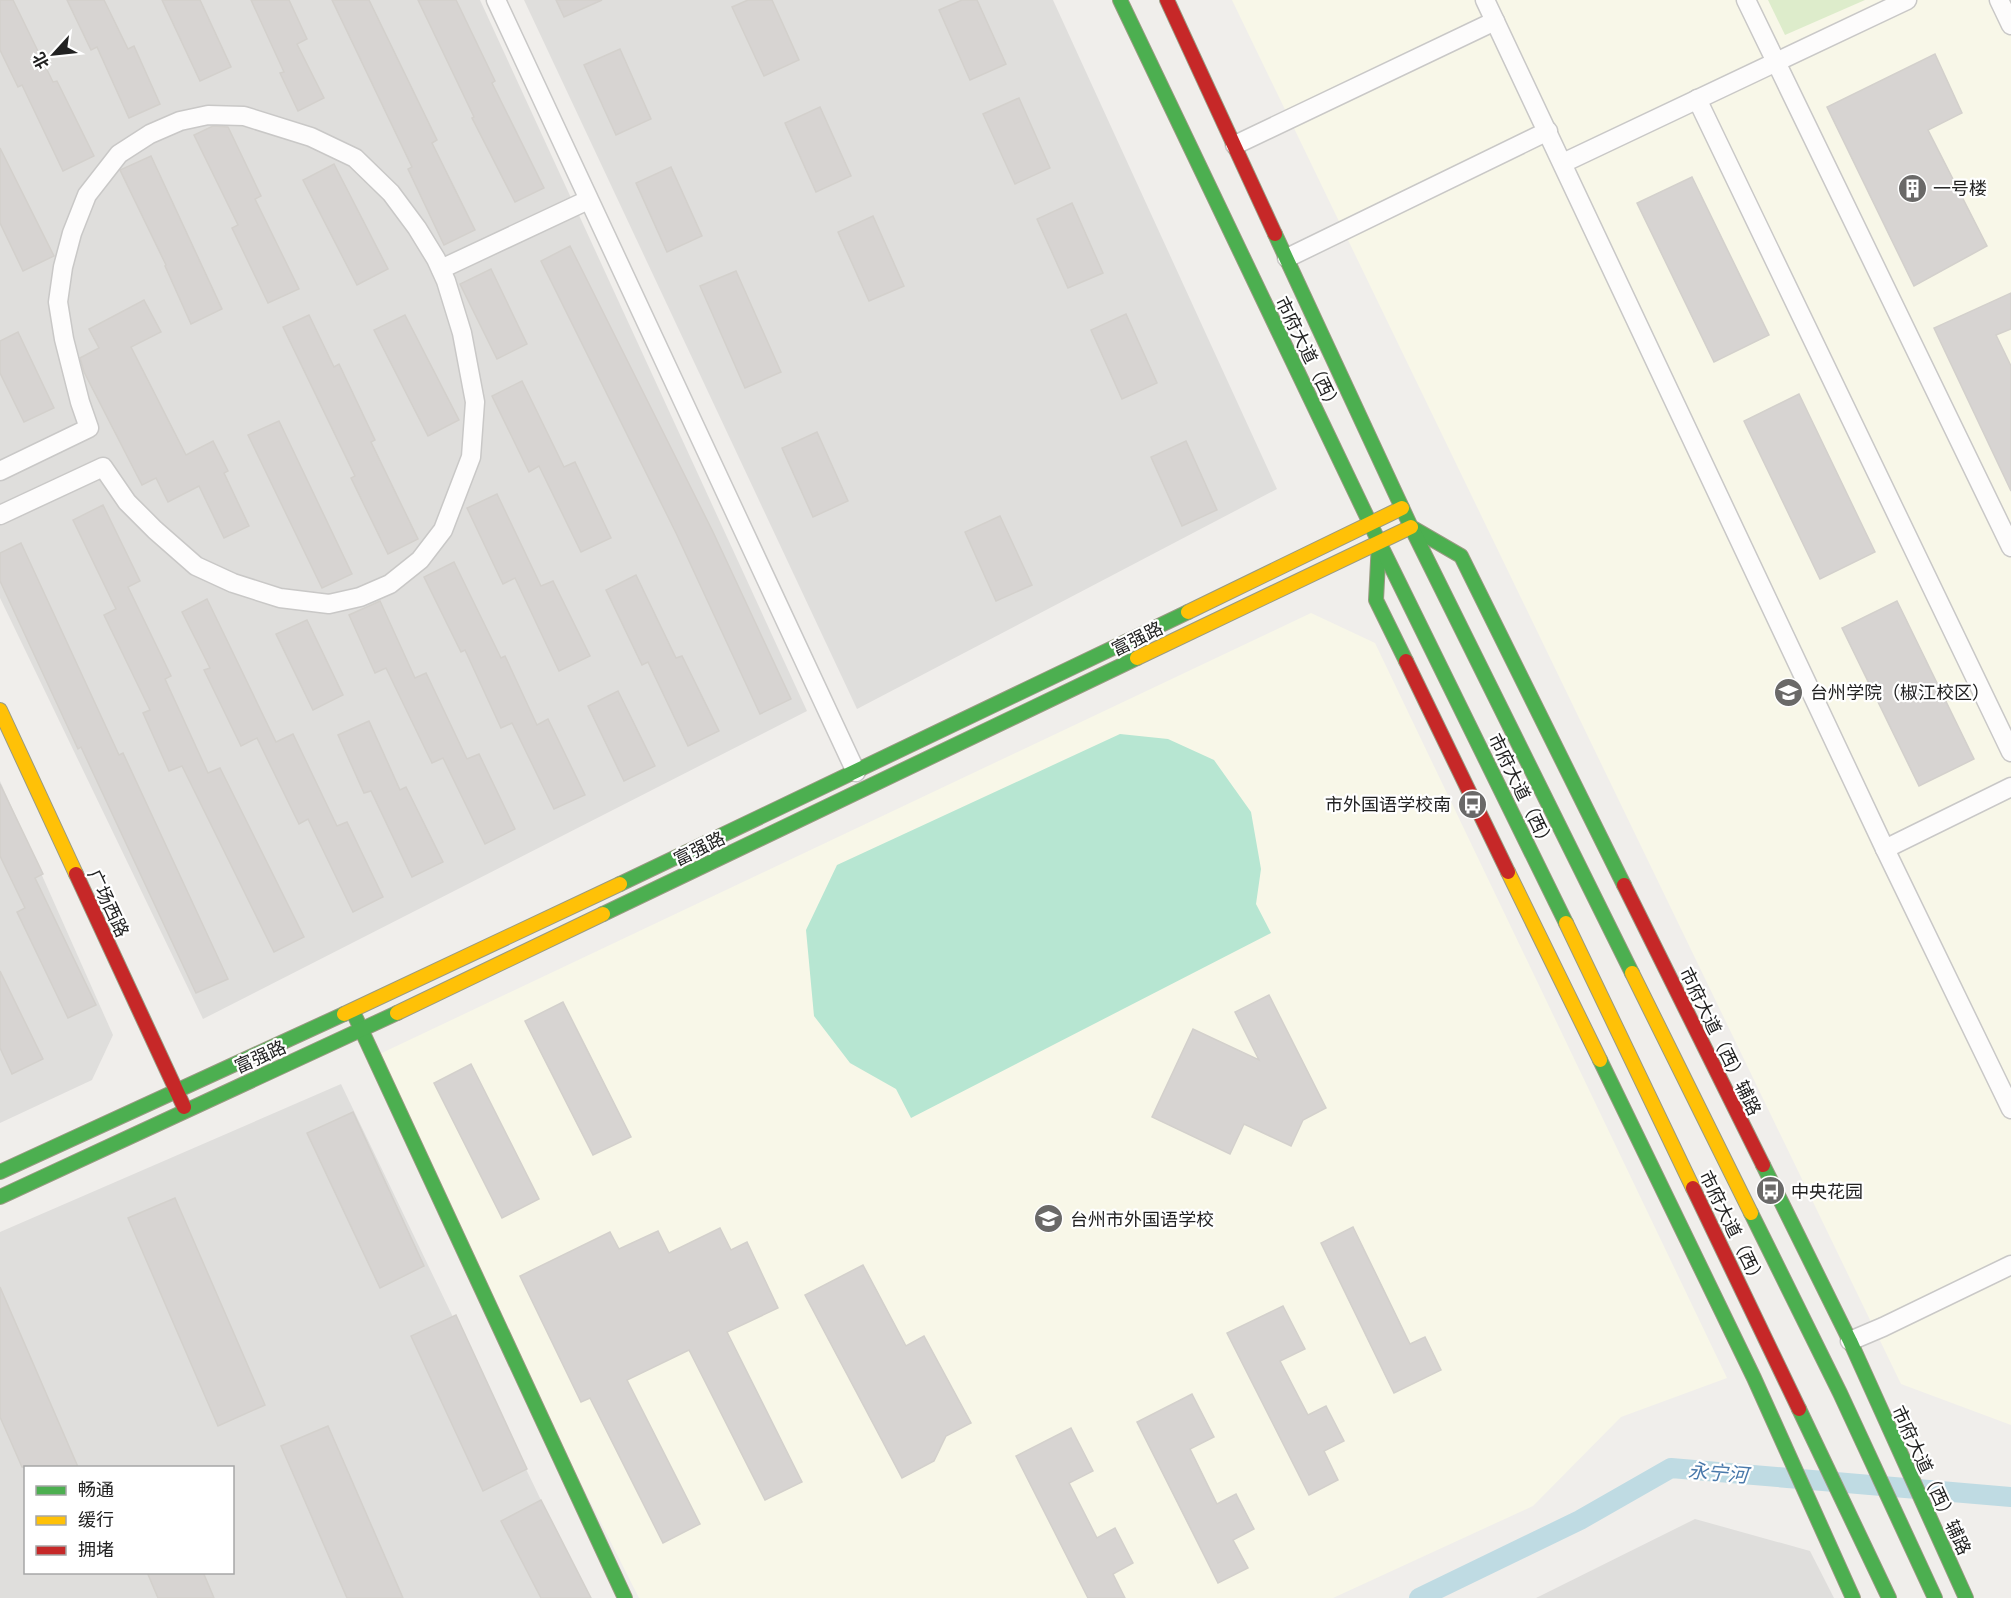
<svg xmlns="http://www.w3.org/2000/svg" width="2011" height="1598" font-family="Commissioner,'Noto Sans SC',sans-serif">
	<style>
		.residential { fill: #dfdedc; fill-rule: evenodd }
		.education { fill: #f8f7e8 }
		.grass { fill: #ddeccb }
		.pitch { fill: #b7e6d2 }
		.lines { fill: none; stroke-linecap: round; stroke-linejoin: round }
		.canal { stroke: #bfdbe3; stroke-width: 20 }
		.building { fill: #d7d4d2; stroke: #d3d0cc; stroke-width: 1.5 }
		.street-casing { stroke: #c9c8c7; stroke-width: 21 }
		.fast-casing { stroke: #999a82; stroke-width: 16 }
		.slow-casing { stroke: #999a82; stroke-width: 16 }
		.jam-casing { stroke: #999a82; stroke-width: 16 }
		.street { stroke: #fdfcfc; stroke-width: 18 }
		.fast { stroke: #4caf50; stroke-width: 14 }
		.slow { stroke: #ffc107; stroke-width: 14 }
		.jam { stroke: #c62828; stroke-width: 14 }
		.labels { text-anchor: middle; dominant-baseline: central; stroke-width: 4.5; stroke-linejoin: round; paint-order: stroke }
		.poi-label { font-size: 18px; fill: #222; stroke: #fff; text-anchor: start }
		.street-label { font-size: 18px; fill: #222; stroke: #fff }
		.water-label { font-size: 20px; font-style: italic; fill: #4a7aab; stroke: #fff }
	</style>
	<rect width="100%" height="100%" fill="#f0eeeb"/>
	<g class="residential">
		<polygon points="0,0 480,0 807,711 203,1019 0,598"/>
		<polygon points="524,0 1053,0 1277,489 857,709"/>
		<polygon points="0,781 113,1035 92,1080 0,1123"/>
		<path d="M341,1084L588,1598H0V1232ZM26,1468H232V1572H26Z"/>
		<polygon points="1695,1519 1810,1551 1834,1598 1536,1598"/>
	</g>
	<g class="education">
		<polygon points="1232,0 2011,0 2011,1425 1901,1384"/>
		<polygon points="1311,613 1375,643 1727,1378 1621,1417 1533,1506 1333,1598 639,1598 367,1060"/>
	</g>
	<polygon class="grass" points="1768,0 1865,0 1785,35"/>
	<polygon class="pitch" points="1120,734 1168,739 1214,760 1251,812 1261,869 1256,904 1271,933 911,1118 896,1089 850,1063 814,1016 806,930 837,865"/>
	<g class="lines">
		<polyline class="canal" points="1419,1598 1580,1520 1671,1468 2011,1497"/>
	</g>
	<g class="building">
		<polygon points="0,0 13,0 53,82 57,81 94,156 63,171 22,85 18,87 0,50"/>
		<polygon points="67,0 104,0 128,49 134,46 160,104 129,118 97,47 91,50"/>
		<polygon points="162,0 200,0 231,67 200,81"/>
		<polygon points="251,0 289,0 307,39 297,44 324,98 298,111 280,73 284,72"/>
		<polygon points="332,0 369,0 437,140 432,143 475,230 444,245 408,169 412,167"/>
		<polygon points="418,0 456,0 495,81 492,83 544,188 515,202 472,118 474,117"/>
		<polygon points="556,0 602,0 564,17"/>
		<polygon points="748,0 772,0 799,60 764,76 732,7"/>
		<polygon points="962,0 977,0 1006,64 970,80 939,10"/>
		<polygon points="620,49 651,119 616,135 584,65"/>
		<polygon points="1935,54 1962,113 1928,130 1987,246 1914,286 1827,107"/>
		<polygon points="1019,98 1050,168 1015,184 983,114"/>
		<polygon points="820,107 851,176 816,192 785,123"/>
		<polygon points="213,126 228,127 261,196 255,199 299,289 268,303 232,228 238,225 194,135"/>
		<polygon points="0,148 54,256 23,271 0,223"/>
		<polygon points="151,156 222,309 191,324 165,266 166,265 120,170"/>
		<polygon points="334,164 388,269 357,285 303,180"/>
		<polygon points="671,167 702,236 667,252 636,183"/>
		<polygon points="1692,177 1769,335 1714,362 1637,203"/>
		<polygon points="1072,203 1103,273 1068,288 1037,219"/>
		<polygon points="873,216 904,286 869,301 838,232"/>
		<polygon points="570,246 713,532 791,699 760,714 676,533 541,261"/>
		<polygon points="491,269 527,344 497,359 460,284"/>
		<polygon points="736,271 781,372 745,388 700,286"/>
		<polygon points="2011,293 2011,329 1996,335 2011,366 2011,491 1934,328"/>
		<polygon points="144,300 161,332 131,347 186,455 213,441 228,471 224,473 249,526 224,538 199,486 168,502 156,478 142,485 84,372 80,358 99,348 89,329"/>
		<polygon points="1126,314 1157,383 1122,399 1091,330"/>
		<polygon points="309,315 334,367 339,364 375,440 371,442 418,539 388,554 351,478 355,476 283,327"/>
		<polygon points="405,315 459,420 428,436 374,330"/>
		<polygon points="18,332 54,408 24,422 0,373 0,341"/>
		<polygon points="522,381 564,467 575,462 611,538 581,552 539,466 529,472 492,396"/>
		<polygon points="1799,394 1875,552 1820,579 1744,421"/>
		<polygon points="279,421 352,574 322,588 248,435"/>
		<polygon points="817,432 848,501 813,517 782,448"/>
		<polygon points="1186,441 1217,510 1182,526 1151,457"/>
		<polygon points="497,494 541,586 553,581 590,656 559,671 515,578 503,584 467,508"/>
		<polygon points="103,505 140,581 128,587 171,676 165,679 208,773 220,768 304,937 274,952 182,766 169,771 143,713 150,710 104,615 116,609 73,520"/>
		<polygon points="1000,516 1032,585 996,601 965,532"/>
		<polygon points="21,543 119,755 123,753 228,979 196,993 81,747 78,749 0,581 0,553"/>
		<polygon points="454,562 501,658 505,656 537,725 548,719 585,795 554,809 512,723 501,728 465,650 461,652 424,577"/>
		<polygon points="636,575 676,658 682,656 719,731 688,746 648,662 642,665 606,590"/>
		<polygon points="207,599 276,742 293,734 337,826 347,822 383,897 353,912 308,819 299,824 257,738 241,746 204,670 210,668 182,612"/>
		<polygon points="380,601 415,678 426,673 467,759 479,754 515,829 485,844 443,758 432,763 386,668 375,673 349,615"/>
		<polygon points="1897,601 1974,759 1919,786 1842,628"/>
		<polygon points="307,620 343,695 313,710 276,634"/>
		<polygon points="618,691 655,766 624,781 588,706"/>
		<polygon points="369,721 400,790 406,787 443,862 412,877 371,791 364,793 338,735"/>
		<polygon points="0,784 43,874 35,878 96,1005 68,1018 17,912 25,908 0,856"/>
		<polygon points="0,971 43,1059 12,1074 0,1048"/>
		<polygon points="1269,995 1326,1108 1303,1120 1291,1146 1244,1124 1230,1154 1152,1117 1193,1029 1259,1060 1235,1012"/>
		<polygon points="563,1002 631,1137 593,1155 525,1021"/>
		<polygon points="471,1064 539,1199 502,1218 434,1083"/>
		<polygon points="353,1112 424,1266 380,1288 307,1133"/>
		<polygon points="175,1198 265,1405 218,1426 128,1218"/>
		<polygon points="1353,1227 1410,1344 1425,1337 1441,1370 1394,1393 1321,1243"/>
		<polygon points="720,1228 731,1250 747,1242 778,1308 727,1332 802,1482 765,1500 689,1350 627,1380 700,1524 663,1543 590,1398 581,1402 520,1276 610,1232 619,1249 658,1231 669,1253"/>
		<polygon points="863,1265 906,1346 924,1336 971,1423 946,1436 934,1461 902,1478 805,1295"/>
		<polygon points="0,1287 78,1467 22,1467 0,1417"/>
		<polygon points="1283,1306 1305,1349 1280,1361 1308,1415 1326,1406 1344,1441 1324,1451 1338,1480 1309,1495 1227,1333"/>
		<polygon points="456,1315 527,1469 483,1491 411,1336"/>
		<polygon points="1192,1394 1214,1437 1190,1449 1217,1504 1236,1494 1254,1529 1233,1540 1248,1568 1218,1583 1137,1422"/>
		<polygon points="328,1426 403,1598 347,1598 281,1446"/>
		<polygon points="1071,1428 1093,1471 1069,1483 1097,1538 1115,1528 1133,1563 1113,1574 1125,1598 1088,1598 1016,1456"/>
		<polygon points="541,1500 591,1598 541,1598 501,1521"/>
		<polygon points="147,1572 203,1572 214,1598 158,1598"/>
	</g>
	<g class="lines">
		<defs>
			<g id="street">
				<polyline points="496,0 856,772"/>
				<polyline points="1485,0 1885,849 2011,1109"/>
				<polyline points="1746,0 2011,547"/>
				<polyline points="1999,0 2011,25"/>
				<polyline points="1697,99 2011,752"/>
				<polyline points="1235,145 1495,21"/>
				<polyline points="1563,163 1907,0"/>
				<polyline points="1287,258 1548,131"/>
				<polyline points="441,269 588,200"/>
				<polyline points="0,471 89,428 80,402 64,339 58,302 63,267 72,233 87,195 119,154 150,134 180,121 208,115 244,116 311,137 355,158 391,193 417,228 436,259 446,281 462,333 475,402 471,457 443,530 420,560 390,584 360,597 329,604 280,598 233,583 196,566 155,530 127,502 103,467 0,515"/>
				<polyline points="1885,849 2011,787"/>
				<polyline points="1850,1341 1883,1327 2011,1265"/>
			</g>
			<g id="fast">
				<polyline points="1120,0 1379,542 1376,600 1406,661"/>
				<polyline points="1275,234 1411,527 1461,556 1624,885"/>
				<polyline points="1411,527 1632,973"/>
				<polyline points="1379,542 1566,923"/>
				<polyline points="620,884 1188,612"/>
				<polyline points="603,914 1137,658"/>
				<polyline points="354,1014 625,1598"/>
				<polyline points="1600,1060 1754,1378 1853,1598"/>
				<polyline points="1763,1165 1850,1341 1966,1598"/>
				<polyline points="0,1172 344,1014"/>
				<polyline points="0,1197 397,1013"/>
				<polyline points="1751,1213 1840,1393 1935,1598"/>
				<polyline points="1799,1409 1889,1598"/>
			</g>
			<g id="slow">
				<polyline points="1188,612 1402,508"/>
				<polyline points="1137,658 1411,527"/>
				<polyline points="0,710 76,874"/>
				<polyline points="1508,872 1600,1060"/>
				<polyline points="1566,923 1693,1188"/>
				<polyline points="1632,973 1751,1213"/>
				<polyline points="397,1013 603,914"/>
				<polyline points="344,1014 620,884"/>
			</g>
			<g id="jam">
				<polyline points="1167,0 1275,234"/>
				<polyline points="1406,661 1508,872"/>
				<polyline points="76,874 184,1107"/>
				<polyline points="1624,885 1763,1165"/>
				<polyline points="1693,1188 1799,1409"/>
			</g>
		</defs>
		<use href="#street" class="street-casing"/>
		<use href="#fast" class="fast-casing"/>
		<use href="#slow" class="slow-casing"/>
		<use href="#jam" class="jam-casing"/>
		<use href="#street" class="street"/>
		<use href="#fast" class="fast"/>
		<use href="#slow" class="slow"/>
		<use href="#jam" class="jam"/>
	</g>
	<defs>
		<symbol id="building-disc" viewBox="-11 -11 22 22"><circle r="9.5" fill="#6a6968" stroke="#fff"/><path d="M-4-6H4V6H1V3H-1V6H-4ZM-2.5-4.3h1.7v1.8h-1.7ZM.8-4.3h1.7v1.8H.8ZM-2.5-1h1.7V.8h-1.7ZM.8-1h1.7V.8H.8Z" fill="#fff"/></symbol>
		<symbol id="university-disc" viewBox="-11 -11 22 22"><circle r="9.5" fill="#6a6968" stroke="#fff"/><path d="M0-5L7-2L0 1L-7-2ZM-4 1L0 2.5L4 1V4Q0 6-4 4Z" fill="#fff"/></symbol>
		<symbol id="bus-disc" viewBox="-11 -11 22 22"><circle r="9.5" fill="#6a6968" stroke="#fff"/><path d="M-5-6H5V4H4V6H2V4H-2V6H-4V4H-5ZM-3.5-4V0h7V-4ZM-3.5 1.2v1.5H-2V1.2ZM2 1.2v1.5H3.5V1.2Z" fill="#fff"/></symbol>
		<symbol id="school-disc" viewBox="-11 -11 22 22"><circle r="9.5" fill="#6a6968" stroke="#fff"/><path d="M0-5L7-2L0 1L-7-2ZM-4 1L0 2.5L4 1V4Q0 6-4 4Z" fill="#fff"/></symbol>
	</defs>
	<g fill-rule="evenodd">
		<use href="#building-disc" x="1896" y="172" width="33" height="33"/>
		<use href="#university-disc" x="1772" y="676" width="33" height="33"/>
		<use href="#bus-disc" x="1456" y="788" width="33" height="33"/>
		<use href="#bus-disc" x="1754" y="1174" width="33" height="33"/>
		<use href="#school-disc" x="1032" y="1202" width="33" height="33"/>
	</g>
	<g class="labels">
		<g class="poi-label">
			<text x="1933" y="188">一号楼</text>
			<text x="1810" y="692">台州学院（椒江校区）</text>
			<text x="1451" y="804" text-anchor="end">市外国语学校南</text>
			<text x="1791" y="1191">中央花园</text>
			<text x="1070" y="1219">台州市外国语学校</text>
		</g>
		<g class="street-label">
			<text transform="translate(1309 354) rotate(64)">市府大道（西）</text>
			<text transform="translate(1137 638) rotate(-26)">富强路</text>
			<text transform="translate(1522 791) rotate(64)">市府大道（西）</text>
			<text transform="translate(699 848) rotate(-26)">富强路</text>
			<text transform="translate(109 903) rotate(65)">广场西路</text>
			<text transform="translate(1721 1041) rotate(64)">市府大道（西）辅路</text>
			<text transform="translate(260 1056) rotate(-24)">富强路</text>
			<text transform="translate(1733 1228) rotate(64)">市府大道（西）</text>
			<text transform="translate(1932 1480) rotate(65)">市府大道（西）辅路</text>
		</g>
		<g class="water-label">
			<text transform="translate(1718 1472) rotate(5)">永宁河</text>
		</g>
	</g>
	<rect x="24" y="1466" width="210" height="108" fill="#ffffff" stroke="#a7a7a7" stroke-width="1.5"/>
	<rect x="36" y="1486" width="30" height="9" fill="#4caf50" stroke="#a7a7a7" stroke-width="1.5"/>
	<text x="78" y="1496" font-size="18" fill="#222222">畅通</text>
	<rect x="36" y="1516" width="30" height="9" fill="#ffc107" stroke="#a7a7a7" stroke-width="1.5"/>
	<text x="78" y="1526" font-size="18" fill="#222222">缓行</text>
	<rect x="36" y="1546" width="30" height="9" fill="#c62828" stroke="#a7a7a7" stroke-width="1.5"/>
	<text x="78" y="1556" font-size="18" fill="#222222">拥堵</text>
	<g transform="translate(54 54) rotate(243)" stroke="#ffffff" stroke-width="4.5" paint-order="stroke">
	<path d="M0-4.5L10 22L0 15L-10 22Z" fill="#222222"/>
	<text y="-9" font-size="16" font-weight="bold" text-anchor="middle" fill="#222222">北</text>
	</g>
</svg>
